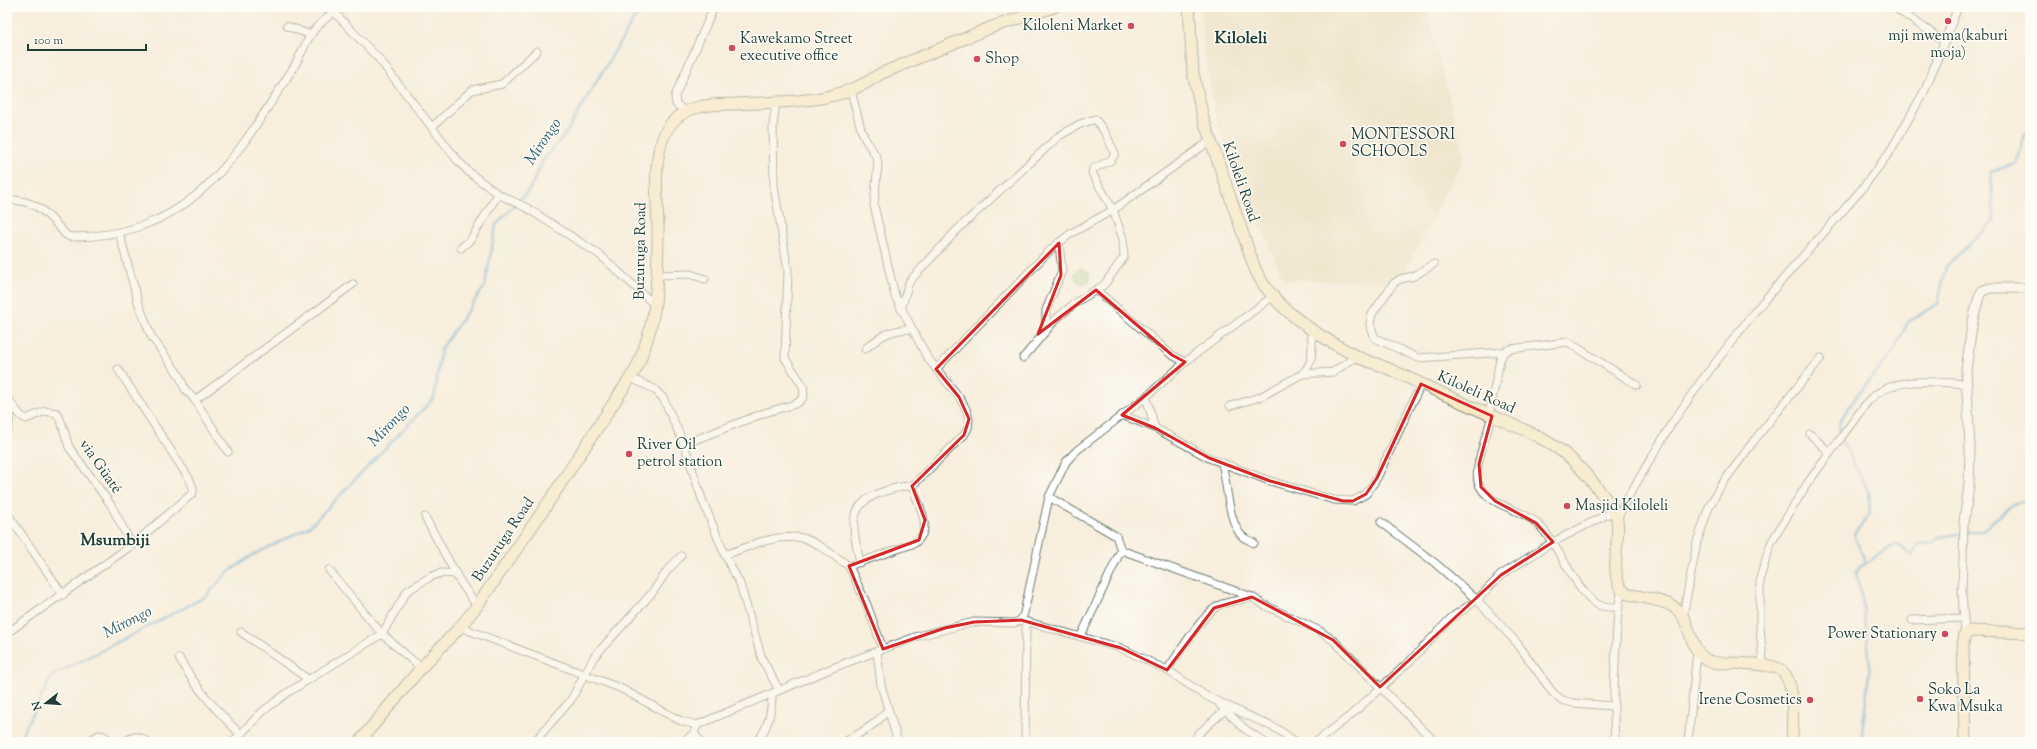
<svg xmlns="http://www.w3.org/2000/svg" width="2037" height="749" font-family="'Sorts Mill Goudy',serif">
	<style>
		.built { fill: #e7daba }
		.grass { fill: url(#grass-dots); stroke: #61885b }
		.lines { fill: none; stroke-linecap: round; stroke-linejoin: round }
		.stream { stroke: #56a2cf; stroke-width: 2.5 }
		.minor-casing { stroke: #6b7b6f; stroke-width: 9 }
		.tertiary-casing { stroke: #6b7b6f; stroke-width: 11 }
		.secondary-casing { stroke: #6b7b6f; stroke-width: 13 }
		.minor { stroke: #fff; stroke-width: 7 }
		.tertiary { stroke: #fff; stroke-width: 9 }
		.secondary { stroke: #f8e8c3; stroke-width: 11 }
		.marked { fill: none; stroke: #d62828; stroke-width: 3; stroke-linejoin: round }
		.poi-dot { fill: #d1495b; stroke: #fdfcf7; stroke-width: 1.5 }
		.labels { text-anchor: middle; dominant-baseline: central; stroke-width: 3; stroke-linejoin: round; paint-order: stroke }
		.poi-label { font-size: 15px; fill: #1f3d34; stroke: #fdfcf7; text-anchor: start }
		.street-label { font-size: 15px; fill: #1f3d34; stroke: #fdfcf7 }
		.water-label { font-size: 16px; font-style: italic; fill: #32606a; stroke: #fdfcf7 }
		.quarter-label { font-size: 17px; font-weight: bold; fill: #1f3d34; stroke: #fdfcf7 }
	</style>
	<defs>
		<pattern id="grass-dots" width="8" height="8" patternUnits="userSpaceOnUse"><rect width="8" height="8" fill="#a3d482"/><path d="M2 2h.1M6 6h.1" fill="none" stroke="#84ad6b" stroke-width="1.8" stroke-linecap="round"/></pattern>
	</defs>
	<rect width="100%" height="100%" fill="#fdfcf7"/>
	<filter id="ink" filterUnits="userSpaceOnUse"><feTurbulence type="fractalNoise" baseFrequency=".025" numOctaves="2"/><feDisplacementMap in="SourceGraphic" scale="8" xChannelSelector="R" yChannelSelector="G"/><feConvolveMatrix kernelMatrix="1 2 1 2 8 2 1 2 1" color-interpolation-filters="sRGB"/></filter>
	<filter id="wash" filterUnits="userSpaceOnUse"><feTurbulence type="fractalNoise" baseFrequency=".012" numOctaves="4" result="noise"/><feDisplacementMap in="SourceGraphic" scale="16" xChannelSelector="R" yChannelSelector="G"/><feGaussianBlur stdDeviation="0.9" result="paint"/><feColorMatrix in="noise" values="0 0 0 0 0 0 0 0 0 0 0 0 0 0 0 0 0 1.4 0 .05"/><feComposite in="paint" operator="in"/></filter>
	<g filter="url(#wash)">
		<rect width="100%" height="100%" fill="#f8eedd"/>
		<polygon class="built" points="1201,7 1426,7 1464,157 1399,283 1284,280 1219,131 1204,55"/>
		<polygon class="grass" points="1080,268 1089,272 1089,281 1083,285 1077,281 1074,275"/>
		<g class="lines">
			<g class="stream">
				<polyline points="1840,436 1839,422 1858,394 1894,351 1908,322 1938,304 1946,266 1994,222 1991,171 2016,164 2025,135 2030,125"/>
				<polyline points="1841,440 1869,492 1870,514 1854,534 1866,564"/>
				<polyline points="18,742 52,676 205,597 227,573 253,555 310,526 434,398 441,349 485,286 496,225 529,190 544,159 566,133 641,7"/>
				<polyline points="1861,742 1870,665 1864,609 1856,573 1860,567 1896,544 1913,556 1919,544 1930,544 1939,537 1983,530 2010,507 2030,497"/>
			</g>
		</g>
	</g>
	<g filter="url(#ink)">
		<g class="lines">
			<defs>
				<g id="minor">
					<polyline points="1894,7 1945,42"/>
					<polyline points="334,12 379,59 458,161 470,173 498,194 527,208 600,255 655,305"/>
					<polyline points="287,26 311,35"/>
					<polyline points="686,112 676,104 675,96 714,7"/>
					<polyline points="432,127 472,90 502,84 537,51"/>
					<path d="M7,200C38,199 48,215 66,235L71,237C193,236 233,161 292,70C300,58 305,42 314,30C321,22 331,15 338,7"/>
					<polyline points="119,232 138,302 151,336 179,375 185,389 195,400 228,452"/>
					<polyline points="461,248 471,239 498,194"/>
					<polyline points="1434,264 1414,276 1400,279 1393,284 1372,314 1370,324 1375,338 1418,358 1504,352"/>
					<polyline points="657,275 690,274 705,279"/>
					<polyline points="1096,290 1172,355 1185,362"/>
					<polyline points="901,309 909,282 958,229 1059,136 1080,124 1095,119 1106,134 1115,154 1111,160 1093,169 1092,173 1113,210 1123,239 1124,257 1104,285 1075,303 1056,319 1023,358"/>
					<polyline points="1046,331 1046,310 1062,271 1059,243"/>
					<path d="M865,349C882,335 889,330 911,329"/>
					<polyline points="936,369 1051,249 1070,234 1113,210 1210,141"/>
					<path d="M1302,374C1315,363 1312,344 1311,328"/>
					<polyline points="631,378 654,389 663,398 684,444 702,499 725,555 740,584 762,659 779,690"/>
					<polyline points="1146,397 1155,428"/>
					<polyline points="7,398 21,416 26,419 45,411 57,413 62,424 69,447 111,505 132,545"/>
					<polyline points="195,400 353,284"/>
					<polyline points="1230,406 1260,397 1302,374 1333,372 1357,356"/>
					<polyline points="1122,415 1155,428 1209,458 1270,481 1334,500 1353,501 1366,494 1377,478 1421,384"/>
					<polyline points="1489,415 1500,360 1504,352 1510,349 1568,342 1637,385"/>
					<path d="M1492,416C1488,432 1474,466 1478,482C1486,506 1520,508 1537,523C1560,545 1573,588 1597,604C1603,608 1611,607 1618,607"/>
					<polyline points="7,431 10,417 10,402"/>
					<polyline points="1810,434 1830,453"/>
					<polyline points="684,444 764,413 792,405 799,402 804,396 803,386 785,358 788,271 774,186 773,127 776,101"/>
					<path d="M1222,463C1227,482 1228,524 1243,537C1246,539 1251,541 1254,543"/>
					<polyline points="1049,497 1116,536 1121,550 1081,636"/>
					<polyline points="7,513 63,595"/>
					<polyline points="425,517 459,580 477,606"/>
					<polyline points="1617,519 1627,499 1672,423 1699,384 1755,311 1862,189 1891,150 1925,90 1958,7"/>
					<polyline points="1381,522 1435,563 1477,600 1517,643 1553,693 1562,700 1573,703 1613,706"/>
					<polyline points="1964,522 1962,592 1965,634"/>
					<polyline points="1121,550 1252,597 1264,605 1318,630 1333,640 1435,742"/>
					<polyline points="725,555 760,542 778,538 797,537 807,539 820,546 849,566 867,605 883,649"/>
					<path d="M860,562C853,529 844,504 885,491C894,489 902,485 912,486"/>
					<path d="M849,566L915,543C935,527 917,504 912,486L964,435L968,428L969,419L966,409L959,397L927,357L895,296L874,205L878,163L876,156L865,139L861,129L851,91"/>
					<polyline points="329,570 382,634 421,668"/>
					<polyline points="1683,616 1697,542 1709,507 1720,487 1753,442 1821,358"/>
					<polyline points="1021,620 1121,648 1167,670 1206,696 1277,729 1296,742"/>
					<polyline points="1912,620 1963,618"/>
					<polyline points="460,627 620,688 681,721 697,725 835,667 918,636 974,622 1015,623 1021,620 1024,613 1049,497 1066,462 1076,451 1146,397 1185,362 1272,297"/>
					<polyline points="241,632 308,679"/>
					<polyline points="7,633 132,545 193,493 193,488 190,480 118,369"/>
					<polyline points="877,651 881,685 898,742"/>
					<path d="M179,658C195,687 217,711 240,734"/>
					<path d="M1763,665L1760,626V578L1771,543L1807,484L1868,401C1894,375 1932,382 1966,384"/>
					<path d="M1167,670C1178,655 1205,609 1222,604C1231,601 1242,600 1252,597"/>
					<polyline points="1220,705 1245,729 1264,742"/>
					<polyline points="694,733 701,742"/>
					<polyline points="1197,735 1225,710"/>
					<polyline points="87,742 99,735 104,736 111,742"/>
					<path d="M123,742C133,737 138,733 147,742"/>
					<polyline points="233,742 262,712 287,693 382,634 407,591 430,577 441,573 456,574"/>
					<polyline points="534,742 571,700 594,657 652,593 667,571 681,556"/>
					<polyline points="684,742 694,733 697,725"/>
					<path d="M757,742C768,728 772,710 772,693"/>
					<path d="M845,742C861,732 875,726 887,711"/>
					<polyline points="1025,742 1026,622"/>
					<polyline points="1316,742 1351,715 1411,660 1451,618 1477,600 1501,575 1553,542 1614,511"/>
					<path d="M1615,742C1613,710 1614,678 1616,645C1617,627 1617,608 1622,590"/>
					<polyline points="1688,742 1697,652"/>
				</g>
				<polyline id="tertiary" points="1964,522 1969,485 1970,448 1966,371 1972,325 1979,296 1982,291 1990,288 2030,288"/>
				<g id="secondary">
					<path d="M1189,7L1193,73L1203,118L1255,269C1273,309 1320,337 1358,357C1368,362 1379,364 1389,369C1422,384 1455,400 1488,414C1516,426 1547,438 1570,458C1582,469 1615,506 1617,520C1621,539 1606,585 1628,594C1642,598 1660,599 1672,606C1692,617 1687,646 1705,659C1711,664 1724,663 1732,663C1746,664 1763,663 1777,668C1798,676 1792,724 1792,742"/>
					<path d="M359,742L421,668L460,627L477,606L542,512L636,369C647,344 655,317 656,290C658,269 658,247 658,226C657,187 646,118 699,107C710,104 723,104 735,104C785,101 838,105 880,74L992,27L1054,7"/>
					<polyline points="1965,742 1963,644 1965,634 1971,631 2030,633"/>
				</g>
			</defs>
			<use href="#minor" class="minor-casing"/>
			<use href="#tertiary" class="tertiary-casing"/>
			<use href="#secondary" class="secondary-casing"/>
			<use href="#minor" class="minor"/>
			<use href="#tertiary" class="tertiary"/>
			<use href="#secondary" class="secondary"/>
		</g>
	</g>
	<path d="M0 0H2037V749H0ZM1059,243L1061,275L1038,334L1096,290L1172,355L1185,362L1122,415L1155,428L1209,458L1270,481L1343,501H1353L1366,494L1377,478L1421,384L1492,416L1479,464L1481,487L1495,501L1536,523L1553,542L1501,575L1380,687L1333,640L1252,597L1214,608L1167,670L1121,648L1021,620L974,622L945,628L883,649L849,566L919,540L925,520L912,486L964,435L969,419L959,397L936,369Z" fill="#f8eedd" fill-opacity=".55" fill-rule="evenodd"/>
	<path class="marked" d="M1059,243L1061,275L1038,334L1096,290L1172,355L1185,362L1122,415L1155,428L1209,458L1270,481L1343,501H1353L1366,494L1377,478L1421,384L1492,416L1479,464L1481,487L1495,501L1536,523L1553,542L1501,575L1380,687L1333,640L1252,597L1214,608L1167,670L1121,648L1021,620L974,622L945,628L883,649L849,566L919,540L925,520L912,486L964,435L969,419L959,397L936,369Z"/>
	<g class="poi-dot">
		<circle cx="1948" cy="21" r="4"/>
		<circle cx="1131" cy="26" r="4"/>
		<circle cx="732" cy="48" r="4"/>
		<circle cx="977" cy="59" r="4"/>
		<circle cx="1343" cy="144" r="4"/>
		<circle cx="629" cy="454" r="4"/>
		<circle cx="1567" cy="506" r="4"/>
		<circle cx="1945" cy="634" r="4"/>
		<circle cx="1920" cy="699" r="4"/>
		<circle cx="1810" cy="700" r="4"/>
	</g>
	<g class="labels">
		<g class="poi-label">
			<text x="1123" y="26" text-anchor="end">Kiloleni Market</text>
			<text x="1948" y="36" text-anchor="middle">mji mwema(kaburi<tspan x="1948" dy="17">moja)</tspan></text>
			<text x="740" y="39">Kawekamo Street<tspan x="740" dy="17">executive office</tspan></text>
			<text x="985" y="59">Shop</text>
			<text x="1351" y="135">MONTESSORI<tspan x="1351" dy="17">SCHOOLS</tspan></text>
			<text x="637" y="445">River Oil<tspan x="637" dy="17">petrol station</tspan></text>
			<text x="1575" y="506">Masjid Kiloleli</text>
			<text x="1937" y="634" text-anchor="end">Power Stationary</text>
			<text x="1928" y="690">Soko La<tspan x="1928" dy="17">Kwa Msuka</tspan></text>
			<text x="1802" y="700" text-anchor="end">Irene Cosmetics</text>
		</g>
		<g class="street-label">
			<text transform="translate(1240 182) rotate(71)">Kiloleli Road</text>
			<text transform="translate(641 251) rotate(-89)">Buzuruga Road</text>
			<text transform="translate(1476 393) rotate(24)">Kiloleli Road</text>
			<text transform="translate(100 467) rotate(55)">via Güaté</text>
			<text transform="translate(504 540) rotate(-56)">Buzuruga Road</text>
		</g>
		<g class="water-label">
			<text transform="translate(544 142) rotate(-56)">Mirongo</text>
			<text transform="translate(390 426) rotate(-46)">Mirongo</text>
			<text transform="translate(128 623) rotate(-27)">Mirongo</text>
		</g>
		<g class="quarter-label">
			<text x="1241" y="39">Kiloleli</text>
			<text x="115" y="541">Msumbiji</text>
		</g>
	</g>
	<rect width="2037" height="749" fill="none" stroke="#fdfcf7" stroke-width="24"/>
	<g transform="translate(46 703) rotate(253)" stroke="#fdfcf7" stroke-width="3" paint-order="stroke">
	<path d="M0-3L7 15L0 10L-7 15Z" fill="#1f3d34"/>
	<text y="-6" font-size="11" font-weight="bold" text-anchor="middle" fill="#1f3d34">N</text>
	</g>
	<path d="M28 44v6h118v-6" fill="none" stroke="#1f3d34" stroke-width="2"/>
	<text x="34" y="44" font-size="12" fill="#1f3d34" stroke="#fdfcf7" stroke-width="3" paint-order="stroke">100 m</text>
</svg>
